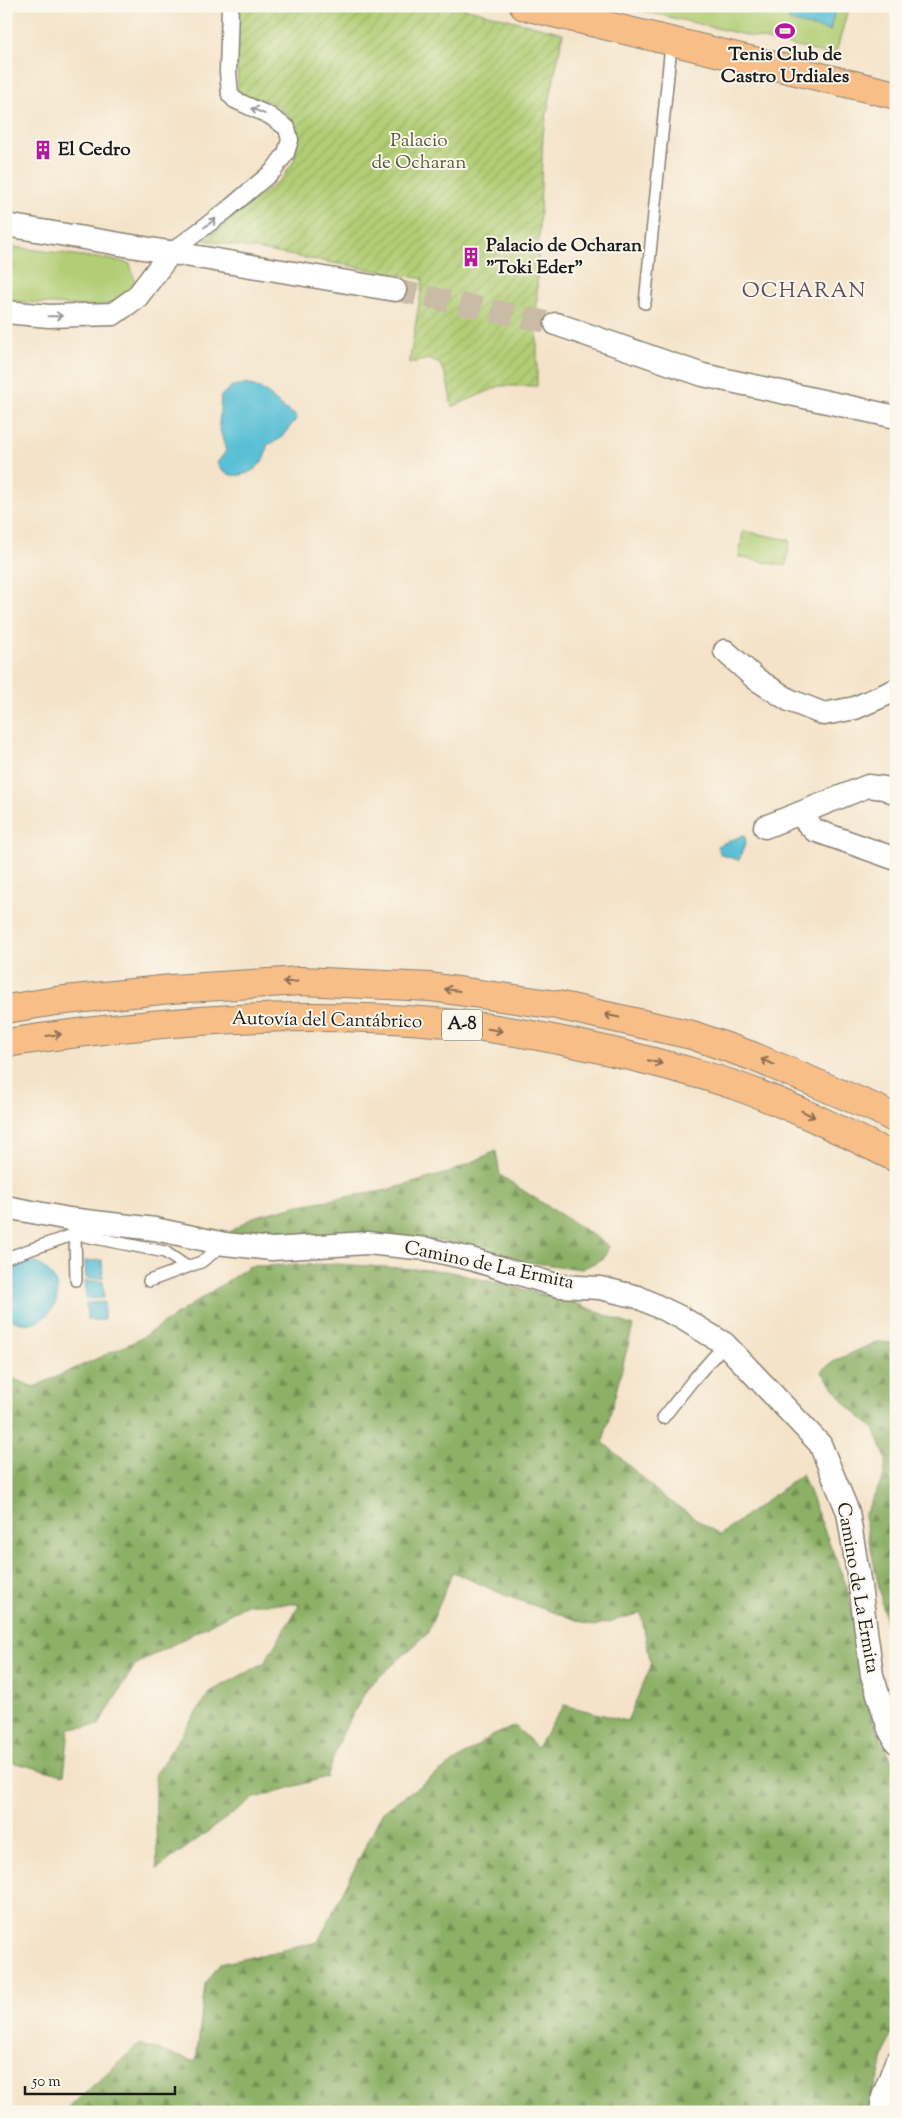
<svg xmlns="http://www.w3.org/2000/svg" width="902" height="2118" font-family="'Sorts Mill Goudy',serif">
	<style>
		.forest { fill: url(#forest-firs); stroke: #546641 }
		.park { fill: #b1cd74; stroke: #667448 }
		.garden { fill: url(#garden-furrows); stroke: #667448 }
		.water { fill: #58bfd5; stroke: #3a6e78 }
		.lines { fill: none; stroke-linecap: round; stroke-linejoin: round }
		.minor-tunnel { stroke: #c9bba6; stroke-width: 22; stroke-dasharray: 22 11; stroke-linecap: butt }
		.service-casing { stroke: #888072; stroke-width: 14 }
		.pedestrian-casing { stroke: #888072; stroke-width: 19 }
		.minor-casing { stroke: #888072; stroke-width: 25 }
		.trunk-casing { stroke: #888072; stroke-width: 30 }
		.motorway-casing { stroke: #888072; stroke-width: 30 }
		.service { stroke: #fff; stroke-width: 11 }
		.pedestrian { stroke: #fff; stroke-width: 16 }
		.minor { stroke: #fff; stroke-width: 22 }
		.trunk { stroke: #f7be88; stroke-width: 28 }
		.motorway { stroke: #f7be88; stroke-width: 28 }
		.oneway { stroke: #999 }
		.oneway2 { stroke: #8a6d52 }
		.labels { text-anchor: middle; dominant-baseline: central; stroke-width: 4; stroke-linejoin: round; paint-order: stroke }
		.shield { fill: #fbf7ec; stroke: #5f5e5a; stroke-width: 1 }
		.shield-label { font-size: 18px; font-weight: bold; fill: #1c1c1c }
		.poi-label { font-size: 19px; font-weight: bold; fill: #1c1c1c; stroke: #fbf7ec; text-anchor: start }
		.park-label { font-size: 19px; fill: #505a3b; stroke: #fbf7ec }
		.street-label { font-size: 19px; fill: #1c1c1c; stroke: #fbf7ec }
		.quarter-label { font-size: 21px; letter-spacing: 1px; fill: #5e505e; stroke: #fbf7ec }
	</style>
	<defs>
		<pattern id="forest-firs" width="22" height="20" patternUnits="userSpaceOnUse" patternTransform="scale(1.25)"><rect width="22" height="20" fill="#8cb066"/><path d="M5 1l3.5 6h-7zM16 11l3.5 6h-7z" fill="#728e53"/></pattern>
		<pattern id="garden-furrows" width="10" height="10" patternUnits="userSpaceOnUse" patternTransform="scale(1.25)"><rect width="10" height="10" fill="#b1cd74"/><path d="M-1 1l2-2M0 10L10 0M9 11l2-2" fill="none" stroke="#98af64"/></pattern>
	</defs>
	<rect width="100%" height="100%" fill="#fbf7ec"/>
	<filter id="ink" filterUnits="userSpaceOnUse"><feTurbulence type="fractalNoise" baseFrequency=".02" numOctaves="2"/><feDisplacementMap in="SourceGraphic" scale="10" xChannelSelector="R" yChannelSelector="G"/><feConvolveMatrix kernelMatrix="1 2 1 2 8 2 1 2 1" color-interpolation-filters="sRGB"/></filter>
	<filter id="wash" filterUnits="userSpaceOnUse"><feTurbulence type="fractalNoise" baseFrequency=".0096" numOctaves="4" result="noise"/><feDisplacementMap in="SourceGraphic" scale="20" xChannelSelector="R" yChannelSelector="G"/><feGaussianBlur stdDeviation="1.12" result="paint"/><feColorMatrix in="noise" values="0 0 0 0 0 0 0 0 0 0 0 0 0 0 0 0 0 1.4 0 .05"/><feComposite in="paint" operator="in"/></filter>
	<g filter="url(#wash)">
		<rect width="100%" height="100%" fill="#f4e3c9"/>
		<g class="forest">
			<path d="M496,1151L500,1175C536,1200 573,1221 609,1246L604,1258L582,1269L519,1261L443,1241L383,1237L291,1241L227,1234L253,1217L299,1205L387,1190L448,1173Z"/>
			<polygon points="337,1264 447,1271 568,1300 633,1326 603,1442 661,1495 720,1535 802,1474 847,1587 873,1722 896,1769 896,2017 868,2112 64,2112 139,2044 196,2062 205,1984 220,1964 318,1942 383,1811 492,1736 515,1726 537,1747 564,1705 627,1721 651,1666 641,1613 594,1626 509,1597 453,1572 427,1634 368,1687 344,1730 326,1777 252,1799 157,1869 155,1774 210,1692 264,1663 300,1604 248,1604 135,1665 99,1725 69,1729 64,1775 11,1762 8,1820 6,1821 6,1376 34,1387 138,1340 250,1266"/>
			<polygon points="876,1342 896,1343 896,1642 887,1627 864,1516 884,1476 886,1459 875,1430 848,1406 821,1371 836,1360"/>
		</g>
		<g class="park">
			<polygon points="622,6 849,6 835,56"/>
			<polygon points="6,246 120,261 130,264 135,282 123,298 99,307 6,301"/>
			<polygon points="743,531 790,540 786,566 739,557"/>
		</g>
		<polygon class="garden" points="235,6 456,6 563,33 543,134 537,286 537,386 500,386 452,407 447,379 440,364 428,359 409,364 423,279 204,240 281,179 294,161 298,135 292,119 275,104 238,93"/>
		<g class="water">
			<polygon points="793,6 836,6 830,31 789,21"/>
			<path d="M245,384C272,388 274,406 296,415L297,418L280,439L267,445C267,475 225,486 217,463L226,451L219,426L221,396L232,386Z"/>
			<polygon points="744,835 746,841 739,860 721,855 717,846"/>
			<polygon points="102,1260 103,1278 86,1278 85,1261"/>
			<path d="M32,1261C85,1284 44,1344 6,1316V1268L19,1262Z"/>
			<polygon points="85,1281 103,1281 104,1298 86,1299"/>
			<polygon points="104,1302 104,1320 87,1320 86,1303"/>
		</g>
	</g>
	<g filter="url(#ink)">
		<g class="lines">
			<polyline class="minor-tunnel" points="395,290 556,324"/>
			<defs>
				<g id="service">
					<polyline points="645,303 670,55 673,41"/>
					<polyline points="75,1234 76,1280"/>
					<polyline points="6,1258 75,1234 165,1252 187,1267 201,1262 225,1244"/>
					<polyline points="149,1281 187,1267"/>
					<polyline points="663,1418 693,1380 725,1344"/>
				</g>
				<polyline id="pedestrian" points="171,252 227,210 273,171 286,153 290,140 287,128 270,116 235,100 230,95 228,72 230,6"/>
				<g id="minor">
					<polyline points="6,225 395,290"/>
					<polyline points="6,312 49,316 113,314 137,297 171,252"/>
					<polyline points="556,324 703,375 896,417"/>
					<polyline points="725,651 756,679 789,700 824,714 855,708 896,690"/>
					<polyline points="799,814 814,830 896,859"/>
					<polyline points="765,827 868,786 884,788 896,793"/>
					<polyline points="6,1207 69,1219 155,1229 225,1244 272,1249 367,1243 427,1249 471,1259 559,1286 600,1288 638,1297 682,1318 725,1344 820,1444 848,1512 860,1586 872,1675 889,1729 896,1742"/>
					<polyline points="881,2112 883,2097 896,2062"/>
				</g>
				<polyline id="trunk" points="524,6 896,95"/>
				<g id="motorway">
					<polyline points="6,1009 56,1001 171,989 301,981 430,987 557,1005 692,1035 752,1056 877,1109 896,1119"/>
					<path d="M6,1043C151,1021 299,1009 446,1023C506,1028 567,1041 626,1055C666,1065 707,1075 745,1089C797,1108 846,1133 896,1158"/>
				</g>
			</defs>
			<use href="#service" class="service-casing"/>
			<use href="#pedestrian" class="pedestrian-casing"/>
			<use href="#minor" class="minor-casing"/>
			<use href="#trunk" class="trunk-casing"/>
			<use href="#motorway" class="motorway-casing"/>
			<use href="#service" class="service"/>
			<use href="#pedestrian" class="pedestrian"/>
			<use href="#minor" class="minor"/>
			<use href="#trunk" class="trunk"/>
			<use href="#motorway" class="motorway"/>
		</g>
		<defs><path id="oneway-shaft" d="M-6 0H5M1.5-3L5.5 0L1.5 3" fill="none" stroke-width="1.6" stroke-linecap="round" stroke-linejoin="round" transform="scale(1.25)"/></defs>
		<g class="oneway">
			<use href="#oneway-shaft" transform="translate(258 111) rotate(-156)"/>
			<use href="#oneway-shaft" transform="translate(210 223) rotate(-37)"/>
			<use href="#oneway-shaft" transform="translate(55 316) rotate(-1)"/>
		</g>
		<g class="oneway2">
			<use href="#oneway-shaft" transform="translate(290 982) rotate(177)"/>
			<use href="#oneway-shaft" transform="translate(452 990) rotate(-172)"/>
			<use href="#oneway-shaft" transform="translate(612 1016) rotate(-168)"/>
			<use href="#oneway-shaft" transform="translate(495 1030) rotate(9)"/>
			<use href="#oneway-shaft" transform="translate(54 1035) rotate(-8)"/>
			<use href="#oneway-shaft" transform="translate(655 1062) rotate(14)"/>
			<use href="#oneway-shaft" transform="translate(768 1062) rotate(-158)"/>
			<use href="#oneway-shaft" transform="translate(808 1114) rotate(26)"/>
		</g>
	</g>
	<defs>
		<symbol id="stadium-bare" viewBox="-9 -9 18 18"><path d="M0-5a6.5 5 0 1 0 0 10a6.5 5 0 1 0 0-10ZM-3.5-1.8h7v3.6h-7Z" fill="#b5179e" stroke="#fbf7ec" stroke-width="2.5" paint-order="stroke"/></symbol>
		<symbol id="building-bare" viewBox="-9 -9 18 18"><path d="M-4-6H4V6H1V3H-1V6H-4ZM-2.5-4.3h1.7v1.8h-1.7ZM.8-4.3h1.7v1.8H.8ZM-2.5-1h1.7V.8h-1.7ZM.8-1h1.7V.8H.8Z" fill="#b5179e" stroke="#fbf7ec" stroke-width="2.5" paint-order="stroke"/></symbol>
	</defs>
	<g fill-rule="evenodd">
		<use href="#stadium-bare" x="771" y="17" width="28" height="28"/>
		<use href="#building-bare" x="29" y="136" width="28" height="28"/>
		<use href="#building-bare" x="457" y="243" width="28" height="28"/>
	</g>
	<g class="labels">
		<rect class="shield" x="442" y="1009.5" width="40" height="31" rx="4"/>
		<g class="shield-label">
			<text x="462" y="1025">A-8</text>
		</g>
		<g class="poi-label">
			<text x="785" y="55" text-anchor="middle">Tenis Club de<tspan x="785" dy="22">Castro Urdiales</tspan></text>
			<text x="58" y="150">El Cedro</text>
			<text x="486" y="246">Palacio de Ocharan<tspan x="486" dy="22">"Toki Eder"</tspan></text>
		</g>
		<g class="park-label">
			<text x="419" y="141">Palacio<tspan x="419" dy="22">de Ocharan</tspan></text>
		</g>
		<g class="street-label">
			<text transform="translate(327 1021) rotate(1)">Autovía del Cantábrico</text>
			<text transform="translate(489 1266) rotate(12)">Camino de La Ermita</text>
			<text transform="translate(857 1588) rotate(80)">Camino de La Ermita</text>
		</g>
		<g class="quarter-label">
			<text x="804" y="292">OCHARAN</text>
		</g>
	</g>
	<rect width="902" height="2118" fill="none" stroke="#fbf7ec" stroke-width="25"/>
	<path d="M25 2086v8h150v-8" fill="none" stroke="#1c1c1c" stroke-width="2.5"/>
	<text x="32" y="2086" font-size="15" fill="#1c1c1c" stroke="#fbf7ec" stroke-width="4" paint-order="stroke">50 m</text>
</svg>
